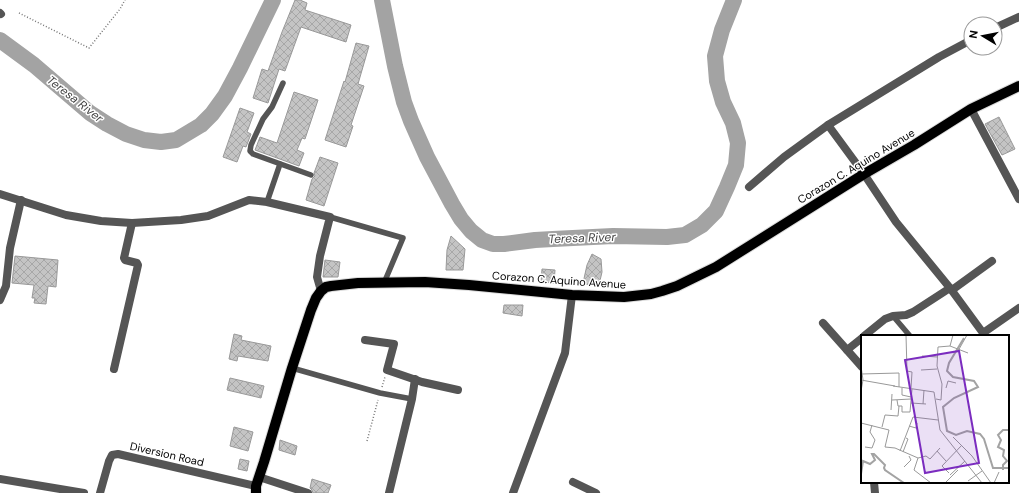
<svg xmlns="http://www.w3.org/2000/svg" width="1019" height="493" font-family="'DM Sans',sans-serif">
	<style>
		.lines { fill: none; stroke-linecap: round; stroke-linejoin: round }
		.river { stroke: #a3a3a3; stroke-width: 16 }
		.building { fill: url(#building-cross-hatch); stroke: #999 }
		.primary-casing { stroke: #dbdbdb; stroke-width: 12 }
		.path { stroke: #777; stroke-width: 1.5; stroke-dasharray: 1 2; stroke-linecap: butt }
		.service { stroke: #555; stroke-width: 5.5 }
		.minor { stroke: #555; stroke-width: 8 }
		.tertiary { stroke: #555; stroke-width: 8 }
		.primary { stroke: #000; stroke-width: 10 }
		.labels { text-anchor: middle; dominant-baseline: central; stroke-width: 3; stroke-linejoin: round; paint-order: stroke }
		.street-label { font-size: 11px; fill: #000; stroke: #fff }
		.water-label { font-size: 12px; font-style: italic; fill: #444; stroke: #fff }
		.inset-river { fill: none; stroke: #a3a3a3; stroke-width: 2 }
		.inset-road { fill: none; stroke: #999; stroke-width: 1 }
		.view { fill: #7b2cbf; fill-opacity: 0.15; stroke: #7b2cbf; stroke-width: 2 }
		.inset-edge { fill: none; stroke: #000; stroke-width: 2 }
	</style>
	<defs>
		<pattern id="building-cross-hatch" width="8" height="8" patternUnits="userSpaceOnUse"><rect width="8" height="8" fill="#c4c4c4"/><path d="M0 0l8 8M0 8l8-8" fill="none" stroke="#a7a7a7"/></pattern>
	</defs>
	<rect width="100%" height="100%" fill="#fff"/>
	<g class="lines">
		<g class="river">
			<polyline points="382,0 395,66 404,102 411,121 427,157 452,204 461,219 471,231 482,240 493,244 504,244 535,240 553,239 613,236 667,237 685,235 702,225 716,211 727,187 736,165 738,143 733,123 723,102 717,81 715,56 722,30 734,0"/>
			<polyline points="0,40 34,65 90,113 107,124 126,134 144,140 161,142 176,140 201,125 212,114 225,96 240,68 273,0"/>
		</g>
	</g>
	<g class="building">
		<polygon points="295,0 300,0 307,3 305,10 351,25 346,42 301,27 285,71 279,69 268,103 253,98 262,69 268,71 282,32"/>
		<polygon points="356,43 369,46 358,84 364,86 351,125 353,126 346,147 325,140 344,81 345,82"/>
		<polygon points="294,92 318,100 305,139 302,138 297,150 304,153 299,166 255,150 260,137 277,143"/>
		<polygon points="240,108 254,113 247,132 251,134 246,147 243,146 237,162 223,157"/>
		<polygon points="999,117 1015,149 1002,155 985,124"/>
		<polygon points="320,157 338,163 324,206 306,200 312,179 315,176 314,173"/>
		<polygon points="451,236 465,249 463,270 446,270 447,250"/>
		<polygon points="592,254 601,259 602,272 599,285 589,285 583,283 587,265"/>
		<polygon points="15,256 58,260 56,287 48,286 46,304 34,303 35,298 32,298 34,285 12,283"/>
		<polygon points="325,260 340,262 338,277 323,277"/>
		<polygon points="542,269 555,270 554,283 541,282"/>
		<polygon points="504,305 523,305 522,316 503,313"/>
		<polygon points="234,334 242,336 241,340 271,346 268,361 238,356 237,361 229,359"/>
		<polygon points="230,378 264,386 261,398 227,390"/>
		<polygon points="234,427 253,432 248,451 230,446"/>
		<polygon points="280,440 297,446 295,455 279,450"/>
		<polygon points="240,459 249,461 247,471 238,469"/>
		<polygon points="312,479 331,485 328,493 313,493 312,490 310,488"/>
	</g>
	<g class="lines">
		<defs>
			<polyline id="primary" points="256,493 256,486 264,462 292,368 311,310 316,298 321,291 326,287 331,286 358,283 425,282 469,285 572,295 624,297 651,294 662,291 677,286 716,267 864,174 914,145 971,109 1019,86"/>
		</defs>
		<use href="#primary" class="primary-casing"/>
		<g class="path">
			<polyline points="19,13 89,48 120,9 125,0"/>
			<polyline points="382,387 385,377"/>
			<polyline points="367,441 378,400"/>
		</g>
		<g class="service">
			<polyline points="283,83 272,107 263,119 251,145 250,151 253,154 311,175"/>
			<polyline points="267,202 280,164"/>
			<polyline points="330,217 403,238 384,283"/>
			<polyline points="893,316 910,336"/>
			<polyline points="292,368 380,393 412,399"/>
		</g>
		<g class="minor">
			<polyline points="0,13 1,14"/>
			<polyline points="995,28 1019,17"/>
			<polyline points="971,109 1019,199"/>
			<polyline points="828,125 864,174"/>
			<polyline points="749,187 784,157 828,125 939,57 971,40"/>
			<polyline points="0,194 66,215 101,221 132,223 181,220 208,216 249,200 267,202 330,217 320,256 317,277 321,291"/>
			<polyline points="950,288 983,333 1019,308"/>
			<polyline points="952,290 992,261"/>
			<polyline points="0,300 6,286 10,248 21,200"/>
			<polyline points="823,323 847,350"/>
			<polyline points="365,340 394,344 387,370 422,382 458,390"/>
			<polyline points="114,369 138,265 137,263 125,260 124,258 132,223"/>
			<polyline points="259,477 308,493"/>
			<polyline points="573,482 596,493"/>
			<polyline points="389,493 412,399 415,379"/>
			<polyline points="513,493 565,353 572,295"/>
		</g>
		<g class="tertiary">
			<polyline points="864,174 896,222 950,288 913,312 906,315 893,316 885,319 864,336"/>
			<polyline points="862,338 847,350 862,367"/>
			<polyline points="0,479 84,493"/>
			<polyline points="874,482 875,493"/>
			<polyline points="100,493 109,461 112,455 118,454 256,486"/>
		</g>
		<use href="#primary" class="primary"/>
	</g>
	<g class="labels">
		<g class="street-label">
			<text transform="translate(856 166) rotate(-31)">Corazon C. Aquino Avenue</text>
			<text transform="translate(559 280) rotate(4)">Corazon C. Aquino Avenue</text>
			<text transform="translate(167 454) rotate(13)">Diversion Road</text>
		</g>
		<g class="water-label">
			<text transform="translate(75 99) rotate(38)">Teresa River</text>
			<text transform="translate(582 238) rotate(-2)">Teresa River</text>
		</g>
	</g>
	<g transform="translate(861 335)">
		<rect width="148" height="148" fill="#fff"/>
		<path class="inset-river" d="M103,3L88,28L86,36L92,42L113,46L117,52L93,63L82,72L86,96L95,100L106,96L119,99L123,104L132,133H148M142,135V130L146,126L142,121L143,115L137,112L140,105L137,100L142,95H148M0,139L2,126L9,129L14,125L11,119H13L24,130L23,133L24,135L43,148"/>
		<path class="inset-road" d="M45,0L46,36L51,37L50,53M89,11L107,18M97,16L106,0M61,21L77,22M0,31L2,45L0,56M60,35L76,34M0,39L38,38V52M0,45L34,51M32,51L73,57L79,95L121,148M41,53V60L50,62M85,53L87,46L95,48M75,64L80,65L81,49L76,31L77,12L89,11L92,0M31,65L50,64M36,65L37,71H41V77H49L51,54M50,68L65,69M62,69L63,55M30,75L31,59M0,88L28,95L24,112L34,113L57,123M48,91L55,93L56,88M21,92L24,80L37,81L38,71M92,102L111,121L130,148M4,112L11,113L14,105L9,97L11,90M39,116L52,82L77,85M76,116L85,126M42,117L47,104L45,103M57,123L53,135L70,148M57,123L65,121L69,124L79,113M43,132L50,125L48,121M88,138L81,131L101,110M89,140L104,126M107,146L121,136M84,148L97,135M133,148L138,137"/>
		<path class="view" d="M98,16L118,128L64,138L44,25Z"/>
		<rect width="148" height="148" class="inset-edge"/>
	</g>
	<g transform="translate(983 36) rotate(280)"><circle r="19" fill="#ffffff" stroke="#999999"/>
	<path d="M0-3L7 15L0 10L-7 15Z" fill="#000000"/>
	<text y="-6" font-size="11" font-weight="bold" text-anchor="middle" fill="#000000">N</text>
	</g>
</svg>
